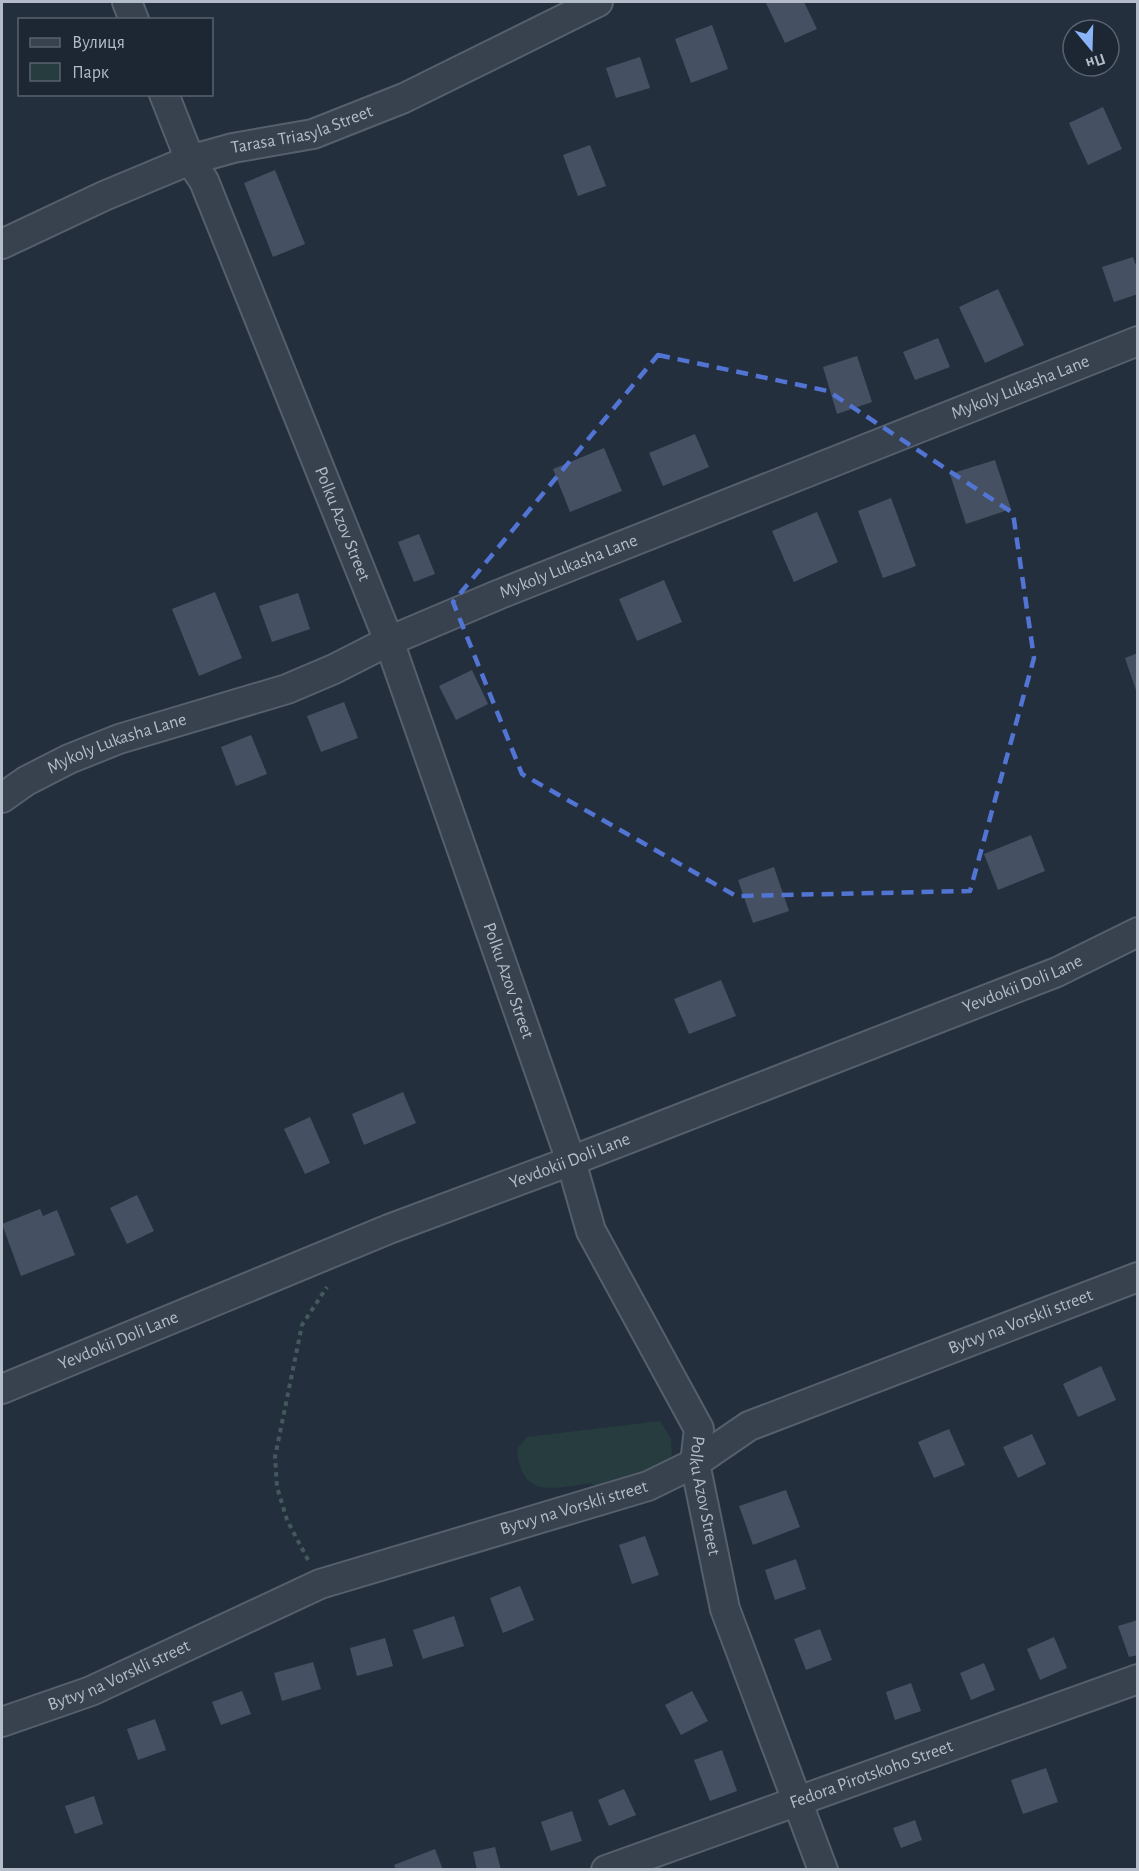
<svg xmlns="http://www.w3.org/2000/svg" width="1139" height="1871" font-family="'Alegreya Sans',sans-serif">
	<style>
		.green { fill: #263c3f }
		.building { fill: #455162 }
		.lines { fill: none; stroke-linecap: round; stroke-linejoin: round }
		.minor-casing { stroke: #565f6c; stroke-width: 32 }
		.path { stroke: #44595c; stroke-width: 4; stroke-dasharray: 4.5 4.5; stroke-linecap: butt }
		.minor { stroke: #38414e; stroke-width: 28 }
		.marked { fill: none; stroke: #5274d3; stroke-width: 4.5; stroke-dasharray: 12 8; stroke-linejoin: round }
		.labels { text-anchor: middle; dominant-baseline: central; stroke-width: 6; stroke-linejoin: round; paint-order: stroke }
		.street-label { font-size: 18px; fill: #b4bcc9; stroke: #1d2633 }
	</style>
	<rect width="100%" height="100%" fill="#242f3e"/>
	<path class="green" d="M660,1421L671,1439L672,1456L650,1476L601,1491L591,1483C553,1488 521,1500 517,1449L527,1437Z"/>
	<g class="building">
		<polygon points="768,2 804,2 817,29 785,43 766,3"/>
		<polygon points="712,25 728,69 691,83 675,39"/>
		<polygon points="640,57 650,88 616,98 606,68"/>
		<polygon points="1103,107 1122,149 1088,165 1069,123"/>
		<polygon points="590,145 606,186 578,196 563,155"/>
		<polygon points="275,170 305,244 273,257 244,183"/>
		<polygon points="1133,257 1138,271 1138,294 1114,302 1102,267"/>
		<polygon points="998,289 1024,345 985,363 959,307"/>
		<polygon points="938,338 950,367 915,380 903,352"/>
		<polygon points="857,356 872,402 837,414 823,367"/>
		<polygon points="695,434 709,467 663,486 649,453"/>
		<polygon points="604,448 622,491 570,512 553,469"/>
		<polygon points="995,460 1011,509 966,524 950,474"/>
		<polygon points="891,498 916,566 883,578 858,511"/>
		<polygon points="817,512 838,562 794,582 772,531"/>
		<polygon points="419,534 435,574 414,582 398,542"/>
		<polygon points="664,580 682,622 637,641 619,599"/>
		<polygon points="215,592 242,658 199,676 172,609"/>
		<polygon points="298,593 310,629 272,642 259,606"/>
		<polygon points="1138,653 1138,693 1137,693 1125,658"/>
		<polygon points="472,670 488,704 456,720 439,686"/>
		<polygon points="344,702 358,738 321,752 307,716"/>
		<polygon points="251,735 267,774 236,786 221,747"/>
		<polygon points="1031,835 1045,871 998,890 984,854"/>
		<polygon points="774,867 789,911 753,923 738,880"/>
		<polygon points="721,980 736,1016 689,1034 674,999"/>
		<polygon points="403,1092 416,1123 364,1145 352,1114"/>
		<polygon points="310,1117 330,1163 305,1174 284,1129"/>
		<polygon points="137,1195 154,1231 127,1244 110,1208"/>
		<polygon points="40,1209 43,1216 57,1210 75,1255 21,1276 2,1224"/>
		<polygon points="1101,1366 1116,1400 1078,1417 1063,1384"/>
		<polygon points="949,1429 965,1465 934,1478 918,1442"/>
		<polygon points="1032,1434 1046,1464 1018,1478 1003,1447"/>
		<polygon points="786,1490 800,1527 753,1545 739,1506"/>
		<polygon points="645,1536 659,1575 632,1584 619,1545"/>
		<polygon points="796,1559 806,1589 775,1600 765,1570"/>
		<polygon points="520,1586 534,1620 503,1633 490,1598"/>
		<polygon points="454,1616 464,1646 423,1659 413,1630"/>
		<polygon points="1138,1620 1138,1655 1129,1657 1118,1626"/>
		<polygon points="820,1629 832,1660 806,1670 794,1639"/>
		<polygon points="1054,1637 1067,1668 1040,1680 1027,1649"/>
		<polygon points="385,1638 393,1666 357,1676 350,1648"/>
		<polygon points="313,1662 321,1689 282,1701 274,1673"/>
		<polygon points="984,1663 995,1690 971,1700 960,1673"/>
		<polygon points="911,1683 921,1711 895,1720 886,1692"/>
		<polygon points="242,1691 251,1714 221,1725 212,1702"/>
		<polygon points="692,1691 708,1721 681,1735 665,1705"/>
		<polygon points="155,1719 166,1750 138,1760 127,1729"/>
		<polygon points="722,1750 737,1791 710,1801 694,1760"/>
		<polygon points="1046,1768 1058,1802 1023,1814 1011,1780"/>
		<polygon points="624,1789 636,1815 609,1826 598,1800"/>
		<polygon points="94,1796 103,1824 75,1834 65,1806"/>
		<polygon points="572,1811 582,1841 551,1851 541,1822"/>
		<polygon points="915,1820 922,1840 901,1848 893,1828"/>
		<polygon points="495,1847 501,1870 477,1870 473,1852"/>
		<polygon points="435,1849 443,1870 396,1870 394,1865"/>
	</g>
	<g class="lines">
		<defs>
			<g id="minor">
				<polyline points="127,2 134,20"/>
				<path id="s1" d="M164,94L190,160L204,181L389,641L571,1161L591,1231L699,1429L695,1463L725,1609L823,1870"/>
				<path id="s2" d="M2,244L104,196L190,160L233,148L313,134L404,98L598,2"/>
				<path id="s3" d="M2,798L26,781L69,759L119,739L287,689L334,669L389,641L500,594L1138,341"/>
				<path id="s4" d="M2,1389L389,1229L571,1161L1057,972L1138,932"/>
				<path id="s5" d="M2,1722L91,1691L320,1584L648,1486L695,1463L749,1426L1138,1277"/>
				<path id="s6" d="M606,1870L1138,1679"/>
			</g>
		</defs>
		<use href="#minor" class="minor-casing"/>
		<polyline class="path" points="308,1560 287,1520 277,1487 275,1457 302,1325 327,1287"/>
		<use href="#minor" class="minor"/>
	</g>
	<path class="marked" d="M658,355L828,391L1013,513L1034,658L970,891L736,896L522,774L453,602Z"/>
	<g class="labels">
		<g class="street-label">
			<text stroke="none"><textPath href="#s2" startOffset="322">Tarasa Triasyla Street</textPath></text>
			<text stroke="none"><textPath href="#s3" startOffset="1100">Mykoly Lukasha Lane</textPath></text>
			<text stroke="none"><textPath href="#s1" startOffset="466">Polku Azov Street</textPath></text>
			<text stroke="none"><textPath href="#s3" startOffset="614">Mykoly Lukasha Lane</textPath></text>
			<text stroke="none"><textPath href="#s3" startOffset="128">Mykoly Lukasha Lane</textPath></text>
			<text stroke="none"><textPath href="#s1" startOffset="952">Polku Azov Street</textPath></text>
			<text stroke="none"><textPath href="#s4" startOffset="1098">Yevdokii Doli Lane</textPath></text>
			<text stroke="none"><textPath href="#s4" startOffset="612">Yevdokii Doli Lane</textPath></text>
			<text stroke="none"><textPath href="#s5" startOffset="1098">Bytvy na Vorskli street</textPath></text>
			<text stroke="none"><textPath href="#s4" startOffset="126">Yevdokii Doli Lane</textPath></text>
			<text stroke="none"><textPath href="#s1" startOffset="1509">Polku Azov Street</textPath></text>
			<text stroke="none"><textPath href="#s5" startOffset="612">Bytvy na Vorskli street</textPath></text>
			<text stroke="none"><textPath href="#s5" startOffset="126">Bytvy na Vorskli street</textPath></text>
			<text stroke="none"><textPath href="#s6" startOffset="282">Fedora Pirotskoho Street</textPath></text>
		</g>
	</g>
	<rect width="1139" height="1871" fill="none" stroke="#b4bcc9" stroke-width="6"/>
	<rect x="18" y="18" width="195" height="78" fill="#1d2633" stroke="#59626f" stroke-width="1.5"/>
	<rect x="30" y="38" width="30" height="9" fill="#38414e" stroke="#59626f" stroke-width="1.5"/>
	<text x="72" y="48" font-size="18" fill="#b4bcc9">Вулиця</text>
	<rect x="30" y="63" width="30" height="18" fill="#263c3f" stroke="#59626f" stroke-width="1.5"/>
	<text x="72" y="78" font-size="18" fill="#b4bcc9">Парк</text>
	<g transform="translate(1091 48) rotate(161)"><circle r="28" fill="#1d2633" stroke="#59626f" stroke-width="1.5"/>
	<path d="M0-4.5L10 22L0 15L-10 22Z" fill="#8ab4f8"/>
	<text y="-9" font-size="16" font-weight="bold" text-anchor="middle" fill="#b4bcc9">Пн</text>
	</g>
</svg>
